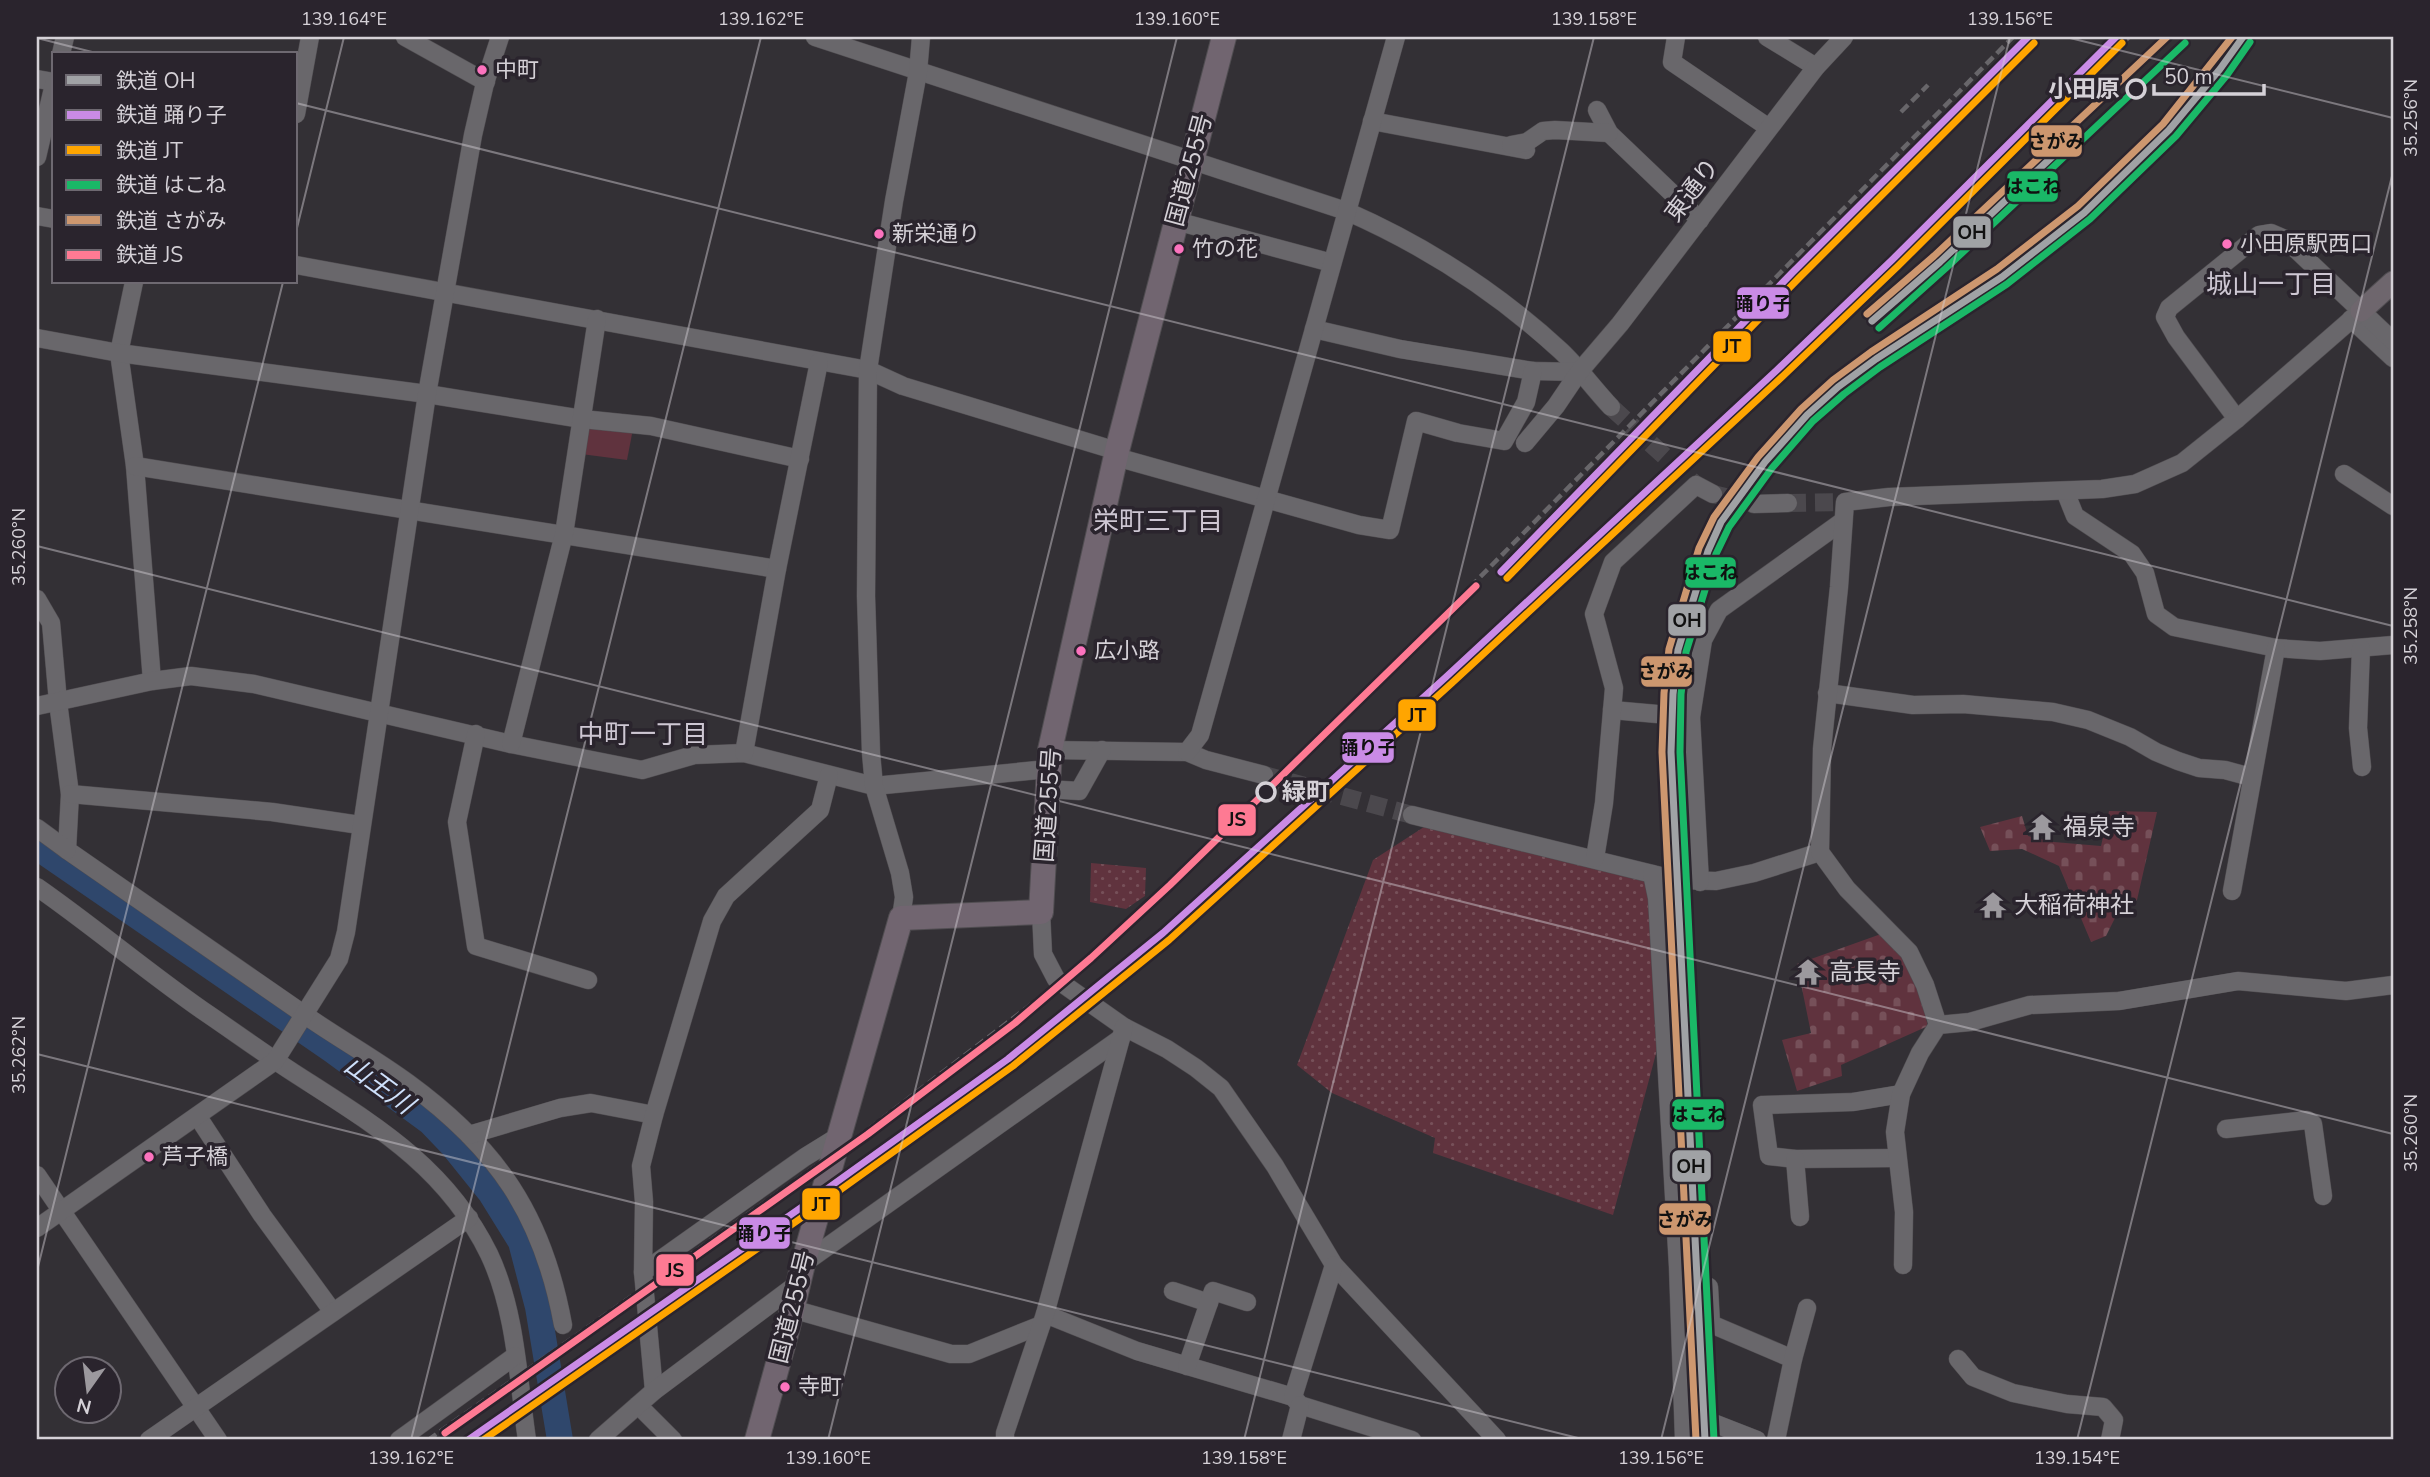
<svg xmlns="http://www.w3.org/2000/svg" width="2430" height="1477" font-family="'Nunito Sans','Noto Sans JP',sans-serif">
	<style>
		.grass { fill: url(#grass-dots) }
		.cemetery { fill: url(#cemetery-stones) }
		.green { fill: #60333e }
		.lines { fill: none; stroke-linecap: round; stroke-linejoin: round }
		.river { stroke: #2f476c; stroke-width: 26 }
		.minor-tunnel { stroke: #4b484d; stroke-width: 18; stroke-dasharray: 18 9; stroke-linecap: butt }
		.minor-casing { stroke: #504d51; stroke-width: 19 }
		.major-casing { stroke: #504d51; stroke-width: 23 }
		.highway-casing { stroke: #504d51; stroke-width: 26 }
		.minor { stroke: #69676b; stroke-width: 18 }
		.major { stroke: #6e666d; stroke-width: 21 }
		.highway { stroke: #716570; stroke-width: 24 }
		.rail { stroke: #68666a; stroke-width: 4.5; stroke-dasharray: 10 5; stroke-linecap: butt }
		.rail-1-casing { stroke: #2a242d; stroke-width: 12 }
		.rail-2-casing { stroke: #2a242d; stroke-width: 12 }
		.rail-3-casing { stroke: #2a242d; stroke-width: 12 }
		.rail-4-casing { stroke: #2a242d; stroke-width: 12 }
		.rail-5-casing { stroke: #2a242d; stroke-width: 12 }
		.rail-6-casing { stroke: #2a242d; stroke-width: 12 }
		.rail-1 { stroke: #a0a2a5; stroke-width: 7 }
		.rail-2 { stroke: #ca8be6; stroke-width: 7 }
		.rail-3 { stroke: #ffa500; stroke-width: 7 }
		.rail-4 { stroke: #1ab867; stroke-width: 7 }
		.rail-5 { stroke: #cd976f; stroke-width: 7 }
		.rail-6 { stroke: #fe7a93; stroke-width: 7 }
		.ticks { fill: none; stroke: #d5d1d7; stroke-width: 2; stroke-opacity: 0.45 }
		.bus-dot { fill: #fc73be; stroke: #2a242d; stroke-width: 2.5 }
		.stop-dot { fill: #2a242d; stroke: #d5d1d7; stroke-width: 3.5 }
		.labels { text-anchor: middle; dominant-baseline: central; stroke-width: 7; stroke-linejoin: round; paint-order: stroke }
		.bus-label { font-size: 22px; fill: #d5d1d7; stroke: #2a242d; text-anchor: start }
		.stop-label { font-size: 24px; font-weight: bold; fill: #d5d1d7; stroke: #2a242d; text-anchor: end }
		.street-label { font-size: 24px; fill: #d5d1d7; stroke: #2a242d }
		.poi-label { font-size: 24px; fill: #d5d1d7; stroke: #2a242d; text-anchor: start }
		.neighbourhood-label { font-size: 26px; fill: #cec7d3; stroke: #2a242d }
		.water-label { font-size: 26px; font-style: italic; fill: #cee0fb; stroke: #2a242d }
		.line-badge { stroke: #2a242d; stroke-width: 2.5 }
		.pale-badge-label { font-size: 19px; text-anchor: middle; font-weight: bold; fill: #111 }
		.neatline { fill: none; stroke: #d5d1d7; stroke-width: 2.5 }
		.ticks-label { font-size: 18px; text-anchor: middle; fill: #d5d1d7 }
	</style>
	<defs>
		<pattern id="grass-dots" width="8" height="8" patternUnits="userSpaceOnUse" patternTransform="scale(1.75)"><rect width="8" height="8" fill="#60333e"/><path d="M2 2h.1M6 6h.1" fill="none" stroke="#765059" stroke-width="1.8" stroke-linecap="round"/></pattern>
		<pattern id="cemetery-stones" width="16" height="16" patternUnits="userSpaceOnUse" patternTransform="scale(1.75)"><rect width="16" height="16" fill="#60333e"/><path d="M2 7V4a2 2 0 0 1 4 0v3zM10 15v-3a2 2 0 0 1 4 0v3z" fill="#765059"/></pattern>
	</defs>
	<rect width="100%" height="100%" fill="#333035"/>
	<g class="grass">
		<polygon points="1427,825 1647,878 1652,900 1658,1046 1613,1215 1433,1153 1435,1138 1332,1093 1297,1065 1373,860"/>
		<polygon points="1091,863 1146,868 1145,896 1126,909 1090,902"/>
	</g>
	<g class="cemetery">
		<polygon points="2109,811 2157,812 2137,900 2116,916 2106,936 2091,942 2059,866 2022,849 1990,851 1980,827 2022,816 2028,836 2054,842 2101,846"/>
		<polygon points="1881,934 1903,953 1917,984 1928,1026 1841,1065 1842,1076 1797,1091 1782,1040 1811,1033 1797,964"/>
	</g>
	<polygon class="green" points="585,423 633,429 627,460 581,454"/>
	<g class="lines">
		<polyline class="river" points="37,847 332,1050 430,1122 453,1146 490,1192 521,1242 538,1307 560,1440"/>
		<g class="minor-tunnel">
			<polyline points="1611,407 1696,485"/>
			<polyline points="1713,494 1754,504"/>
			<polyline points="1788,503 1845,502"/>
			<polyline points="1264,775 1412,815"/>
		</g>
		<defs>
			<g id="minor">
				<polyline points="405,37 486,82"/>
				<path d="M815,37L1346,211C1426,246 1497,292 1561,351C1579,368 1594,389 1611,407"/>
				<polyline points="1676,37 1672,62 1769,128"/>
				<polyline points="1767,37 1816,67"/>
				<polyline points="61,54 65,37"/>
				<polyline points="37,79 54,82"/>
				<polyline points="1597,110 1609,133 1700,220"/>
				<polyline points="296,114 310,37"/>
				<polyline points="1372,121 1526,150"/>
				<polyline points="1511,145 1527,142 1543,131 1555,130 1609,133"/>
				<polyline points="37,157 54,84"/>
				<polyline points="37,216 54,219"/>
				<polyline points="1176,221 1332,263"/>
				<polyline points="296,265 868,370 903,386 1117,451"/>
				<polyline points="134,282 119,353 135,466 152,681"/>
				<polyline points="2351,319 2393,358"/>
				<polyline points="1314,329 1400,349 1533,371 1579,372"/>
				<polyline points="37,338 119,353 427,394 582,419 651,426 800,459"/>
				<polyline points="2237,419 2176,337 2165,317 2169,308 2259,235 2271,233 2285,239 2393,341"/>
				<polyline points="1525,443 1556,406 1579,372 1620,324 1816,67 1844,37"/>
				<polyline points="1116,457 1359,525 1390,530 1416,421 1458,433 1504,441 1526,402 1533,371"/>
				<path d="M135,466C349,502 563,534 777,569"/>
				<polyline points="2344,474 2393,506"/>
				<polyline points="2065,491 2075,516 2132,554 2145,573 2156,614 2174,627 2276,648 2320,651 2393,645"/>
				<polyline points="1754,504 1788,503"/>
				<path d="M37,599L51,623L58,702L70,794L67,850C145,904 223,959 302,1013C336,1037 374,1058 408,1083C497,1148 543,1215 563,1325"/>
				<polyline points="2361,648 2358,728 2362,767"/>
				<polyline points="1827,693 1913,705 1963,704 2053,712 2088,720 2130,737 2156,752 2178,761 2199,768 2225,770 2251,777"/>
				<polyline points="37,706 152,681 191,676 254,684 511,744 642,770 694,755 744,753 874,786 1048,769"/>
				<polyline points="1612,710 1691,717"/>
				<polyline points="476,734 457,822 476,946 588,980"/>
				<polyline points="511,744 564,534 597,319"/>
				<polyline points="1050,750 1187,752 1206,760 1264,775"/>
				<polyline points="1187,752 1200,735 1396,37"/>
				<polyline points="744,753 777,569 819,362"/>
				<polyline points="1047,789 1079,791 1102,750"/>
				<polyline points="70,794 272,812 360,825"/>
				<polyline points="1412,815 1677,880 1716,881 1754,873 1820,852"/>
				<polyline points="37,828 67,850"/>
				<polyline points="1595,858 1604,803 1614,688 1594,614 1613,562 1696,485 1713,494"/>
				<polyline points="1652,874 1657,898 1678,1267 1684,1440"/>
				<polyline points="1700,882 1691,717 1703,640 1719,610 1843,521"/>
				<path d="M37,887C93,926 146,971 202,1010C233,1031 263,1053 294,1073C373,1124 446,1166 489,1254C516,1311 518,1379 527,1440"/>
				<polyline points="2232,891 2276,648"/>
				<polyline points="1041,912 1043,954 1056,979 1124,1027 1167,1049 1196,1068 1221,1088 1275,1166 1334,1265 1497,1440"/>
				<polyline points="901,918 904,897 900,873 874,786 871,753 866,596 868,370 894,201 918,72 921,37"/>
				<polyline points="1938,1025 1925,985 1909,952 1847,889 1820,852 1822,749 1839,587 1845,502 1889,497 2102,489 2135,484 2182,463 2237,419 2361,311"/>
				<polyline points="198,1117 262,1215 333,1312"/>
				<polyline points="2226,1129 2307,1120 2313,1124 2323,1196"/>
				<polyline points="469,1135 560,1108 591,1103 654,1115"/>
				<polyline points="1897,1158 1795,1159 1769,1156 1762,1105 1853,1102 1901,1094"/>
				<polyline points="1795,1159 1800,1217"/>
				<polyline points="37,1175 218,1440"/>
				<polyline points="37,1228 275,1061 339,959 346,932 427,394 473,135 485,83 500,37"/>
				<polyline points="803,1264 1121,1038"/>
				<polyline points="1903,1265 1904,1212 1895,1132 1901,1094 1920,1053 1938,1025 1970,1022 2030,1005 2119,1001 2238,981 2346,991 2393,985"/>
				<polyline points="643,1272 805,1157 839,1136"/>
				<polyline points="1709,1287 1711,1324 1793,1359"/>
				<polyline points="1173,1291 1209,1303"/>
				<polyline points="792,1309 951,1354 969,1354 1041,1325"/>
				<polyline points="1045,1314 1137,1351 1293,1397 1300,1405 1412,1440"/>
				<polyline points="1958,1359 1973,1377 2013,1393 2067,1404 2103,1407 2114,1420 2110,1440"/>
				<polyline points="1187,1366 1213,1291 1247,1302"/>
				<polyline points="654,1391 643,1272 644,1202 641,1166 654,1115 712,921 726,896 820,810 829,775"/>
				<polyline points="1293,1397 1334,1265"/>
				<polyline points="638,1405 673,1440"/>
				<polyline points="1716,1424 1757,1440"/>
				<polyline points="149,1440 469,1218"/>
				<polyline points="399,1440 515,1356"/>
				<polyline points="598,1440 654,1391 797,1284"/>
				<polyline points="1005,1440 1005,1433 1045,1314 1124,1027"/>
				<polyline points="1291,1440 1300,1405"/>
				<polyline points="1776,1440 1793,1359 1807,1308"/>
			</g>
			<polyline id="major" points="2361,311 2393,282"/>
			<polyline id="highway" points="757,1440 787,1331 803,1264 901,918 1041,912 1050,750 1117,451 1224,37"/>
		</defs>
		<use href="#minor" class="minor-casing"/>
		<use href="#major" class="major-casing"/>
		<use href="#highway" class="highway-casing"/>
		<use href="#minor" class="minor"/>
		<use href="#major" class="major"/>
		<use href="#highway" class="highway"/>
		<g class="rail">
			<polyline points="1901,112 1928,85"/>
			<polyline points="428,1440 866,1131 1093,957 1170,885 1343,716 2013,37"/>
			<polyline points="486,1440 659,1316 738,1265 1077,1015 1342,784 1721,435 1845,318 2129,37"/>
		</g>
		<defs>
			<g id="rail-1">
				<polyline points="1872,321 1940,262 2070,140"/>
				<polyline points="1705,1440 1671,752 1673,694 1678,650 1708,551 1721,522 1765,462 1807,415 1838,387 1876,359 2002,277 2084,213 2169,130 2220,69 2243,37"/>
			</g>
			<g id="rail-2">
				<polyline points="1501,572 1792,273 2028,37"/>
				<polyline points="468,1440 799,1209 1008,1059 1163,933 1446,677 1777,370 1892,260 2116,37"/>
			</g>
			<g id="rail-3">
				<polyline points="1507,578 1798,279 2034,43"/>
				<polyline points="483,1440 804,1216 1013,1066 1169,940 1452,683 1783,376 1898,266 2122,43"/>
			</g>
			<g id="rail-4">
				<polyline points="1879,328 1946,268 2185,43"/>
				<polyline points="1714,1440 1680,752 1681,694 1686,652 1716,554 1729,527 1772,468 1813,421 1844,394 1880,367 2007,284 2090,219 2176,136 2227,75 2250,42"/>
			</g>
			<g id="rail-5">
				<polyline points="1867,314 1934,256 2167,37"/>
				<polyline points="1696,1440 1662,752 1664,693 1669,649 1699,548 1714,517 1758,457 1801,409 1833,380 1871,352 1997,269 2078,206 2163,124 2232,37"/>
			</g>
			<polyline id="rail-6" points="445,1433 868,1134 1015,1023 1091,958 1170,885 1476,586"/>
		</defs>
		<use href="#rail-1" class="rail-1-casing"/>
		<use href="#rail-2" class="rail-2-casing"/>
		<use href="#rail-3" class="rail-3-casing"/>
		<use href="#rail-4" class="rail-4-casing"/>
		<use href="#rail-5" class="rail-5-casing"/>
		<use href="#rail-6" class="rail-6-casing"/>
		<use href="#rail-1" class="rail-1"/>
		<use href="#rail-2" class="rail-2"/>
		<use href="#rail-3" class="rail-3"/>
		<use href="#rail-4" class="rail-4"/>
		<use href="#rail-5" class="rail-5"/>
		<use href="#rail-6" class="rail-6"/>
	</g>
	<path class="ticks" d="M2066,37L2393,118M37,38L100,54M296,103L2393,626M296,232L344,37M37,546L2393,1134M37,1054L1586,1440M37,1271L283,282M411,1440L761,37M828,1440L1177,37M1244,1440L1594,37M1661,1440L2010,37M2077,1440L2393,172"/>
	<defs>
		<symbol id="temple-bare" viewBox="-9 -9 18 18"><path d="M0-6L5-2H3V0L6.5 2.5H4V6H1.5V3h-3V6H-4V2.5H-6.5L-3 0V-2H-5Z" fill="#9c999e" stroke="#2a242d" stroke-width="2.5" paint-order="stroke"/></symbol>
	</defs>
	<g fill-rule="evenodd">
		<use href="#temple-bare" x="2023" y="808" width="38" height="38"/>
		<use href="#temple-bare" x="1974" y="886" width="38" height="38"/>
		<use href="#temple-bare" x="1789" y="953" width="38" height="38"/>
	</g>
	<g class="bus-dot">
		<circle cx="482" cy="70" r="6"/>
		<circle cx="879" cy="234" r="6"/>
		<circle cx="2227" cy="244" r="6"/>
		<circle cx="1179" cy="249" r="6"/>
		<circle cx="1081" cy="651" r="6"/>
		<circle cx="149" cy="1157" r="6"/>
		<circle cx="785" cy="1387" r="6"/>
	</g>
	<g class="stop-dot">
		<circle cx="2136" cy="89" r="9"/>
		<circle cx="1266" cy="792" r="9"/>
	</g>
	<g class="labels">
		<g class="bus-label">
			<text x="495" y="70">中町</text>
			<text x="892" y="234">新栄通り</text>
			<text x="2240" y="244">小田原駅西口</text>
			<text x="1192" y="249">竹の花</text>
			<text x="1094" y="651">広小路</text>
			<text x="162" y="1157">芦子橋</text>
			<text x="798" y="1387">寺町</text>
		</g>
		<g class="stop-label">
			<text x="2120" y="89">小田原</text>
			<text x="1282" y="792" text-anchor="start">緑町</text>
		</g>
		<g class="street-label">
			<text transform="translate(1189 170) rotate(-75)">国道255号</text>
			<text transform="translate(1692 190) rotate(-53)">東通り</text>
			<text transform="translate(1048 805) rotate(-86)">国道255号</text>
			<text transform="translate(792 1307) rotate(-76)">国道255号</text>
		</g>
		<g class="poi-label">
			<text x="2063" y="827">福泉寺</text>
			<text x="2014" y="905">大稲荷神社</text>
			<text x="1829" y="972">高長寺</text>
		</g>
		<g class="neighbourhood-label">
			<text x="2271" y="284">城山一丁目</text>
			<text x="1158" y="521">栄町三丁目</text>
			<text x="643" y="734">中町一丁目</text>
		</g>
		<g class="water-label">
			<text transform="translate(379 1085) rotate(36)">山王川</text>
		</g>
	</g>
	<g class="line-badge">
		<rect x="2030" y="124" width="53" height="34" rx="7" fill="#cd976f"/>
		<rect x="2006" y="170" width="53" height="33" rx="7" fill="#1ab867"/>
		<rect x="1952" y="215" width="40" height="34" rx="7" fill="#a0a2a5"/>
		<rect x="1736" y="286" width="54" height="34" rx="7" fill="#ca8be6"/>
		<rect x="1712" y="330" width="40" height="33" rx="7" fill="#ffa500"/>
		<rect x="1684" y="556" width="53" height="33" rx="7" fill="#1ab867"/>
		<rect x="1667" y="603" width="40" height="34" rx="7" fill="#a0a2a5"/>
		<rect x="1640" y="655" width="53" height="33" rx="7" fill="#cd976f"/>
		<rect x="1397" y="698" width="40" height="34" rx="7" fill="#ffa500"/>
		<rect x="1341" y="731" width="54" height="33" rx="7" fill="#ca8be6"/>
		<rect x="1217" y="803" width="40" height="34" rx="7" fill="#fe7a93"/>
		<rect x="1671" y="1098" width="54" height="33" rx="7" fill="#1ab867"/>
		<rect x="1671" y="1149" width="41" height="34" rx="7" fill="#a0a2a5"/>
		<rect x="801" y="1187" width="40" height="34" rx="7" fill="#ffa500"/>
		<rect x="1658" y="1202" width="54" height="34" rx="7" fill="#cd976f"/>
		<rect x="738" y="1216" width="53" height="34" rx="7" fill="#ca8be6"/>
		<rect x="655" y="1253" width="40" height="34" rx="7" fill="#fe7a93"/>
	</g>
	<g class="pale-badge-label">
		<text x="2056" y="148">さがみ</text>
		<text x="2033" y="193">はこね</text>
		<text x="1972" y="239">OH</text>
		<text x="1763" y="310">踊り子</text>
		<text x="1732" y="353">JT</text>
		<text x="1710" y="579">はこね</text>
		<text x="1687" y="627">OH</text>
		<text x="1666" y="678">さがみ</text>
		<text x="1417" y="722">JT</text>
		<text x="1368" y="754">踊り子</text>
		<text x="1237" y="826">JS</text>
		<text x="1698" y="1121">はこね</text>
		<text x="1691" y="1173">OH</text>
		<text x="821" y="1211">JT</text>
		<text x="1685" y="1226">さがみ</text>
		<text x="764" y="1240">踊り子</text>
		<text x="675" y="1277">JS</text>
	</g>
	<rect width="2430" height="1477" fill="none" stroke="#2a242d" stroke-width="77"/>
	<rect x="52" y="52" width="245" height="231" fill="#2a242d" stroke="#6e6971" stroke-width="2"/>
	<rect x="66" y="75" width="35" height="10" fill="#a0a2a5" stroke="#6e6971" stroke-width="2"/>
	<text x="116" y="88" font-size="21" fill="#d5d1d7">鉄道 OH</text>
	<rect x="66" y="110" width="35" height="10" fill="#ca8be6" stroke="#6e6971" stroke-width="2"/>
	<text x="116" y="122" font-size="21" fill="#d5d1d7">鉄道 踊り子</text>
	<rect x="66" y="145" width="35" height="10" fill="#ffa500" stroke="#6e6971" stroke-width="2"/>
	<text x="116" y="158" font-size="21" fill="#d5d1d7">鉄道 JT</text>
	<rect x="66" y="180" width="35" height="10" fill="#1ab867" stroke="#6e6971" stroke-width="2"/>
	<text x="116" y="192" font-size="21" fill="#d5d1d7">鉄道 はこね</text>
	<rect x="66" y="215" width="35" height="10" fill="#cd976f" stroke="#6e6971" stroke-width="2"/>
	<text x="116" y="228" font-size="21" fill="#d5d1d7">鉄道 さがみ</text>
	<rect x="66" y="250" width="35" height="10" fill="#fe7a93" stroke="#6e6971" stroke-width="2"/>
	<text x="116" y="262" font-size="21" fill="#d5d1d7">鉄道 JS</text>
	<g transform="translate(88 1390) rotate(194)"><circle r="33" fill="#2a242d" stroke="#6e6971" stroke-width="2"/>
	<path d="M0-5L12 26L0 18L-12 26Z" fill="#9c999e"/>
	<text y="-10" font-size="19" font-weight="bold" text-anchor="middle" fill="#d5d1d7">N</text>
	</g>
	<path d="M2154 84v10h110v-10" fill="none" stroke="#d5d1d7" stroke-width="3.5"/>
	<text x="2164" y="84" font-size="21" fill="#d5d1d7" stroke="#2a242d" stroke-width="5" paint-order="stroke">50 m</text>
	<rect x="38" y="38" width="2354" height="1400" class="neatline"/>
	<g class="ticks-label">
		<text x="344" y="25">139.164°E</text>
		<text x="761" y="25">139.162°E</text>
		<text x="1177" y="25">139.160°E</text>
		<text x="1594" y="25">139.158°E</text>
		<text x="2010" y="25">139.156°E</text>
		<text transform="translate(2411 118) rotate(-90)" y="6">35.256°N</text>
		<text transform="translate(19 547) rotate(-90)" y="6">35.260°N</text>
		<text transform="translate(2411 626) rotate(-90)" y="6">35.258°N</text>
		<text transform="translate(19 1055) rotate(-90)" y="6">35.262°N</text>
		<text transform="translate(2411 1133) rotate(-90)" y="6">35.260°N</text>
		<text x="411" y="1464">139.162°E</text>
		<text x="828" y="1464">139.160°E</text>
		<text x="1244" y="1464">139.158°E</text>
		<text x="1661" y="1464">139.156°E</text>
		<text x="2077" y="1464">139.154°E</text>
	</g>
</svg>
